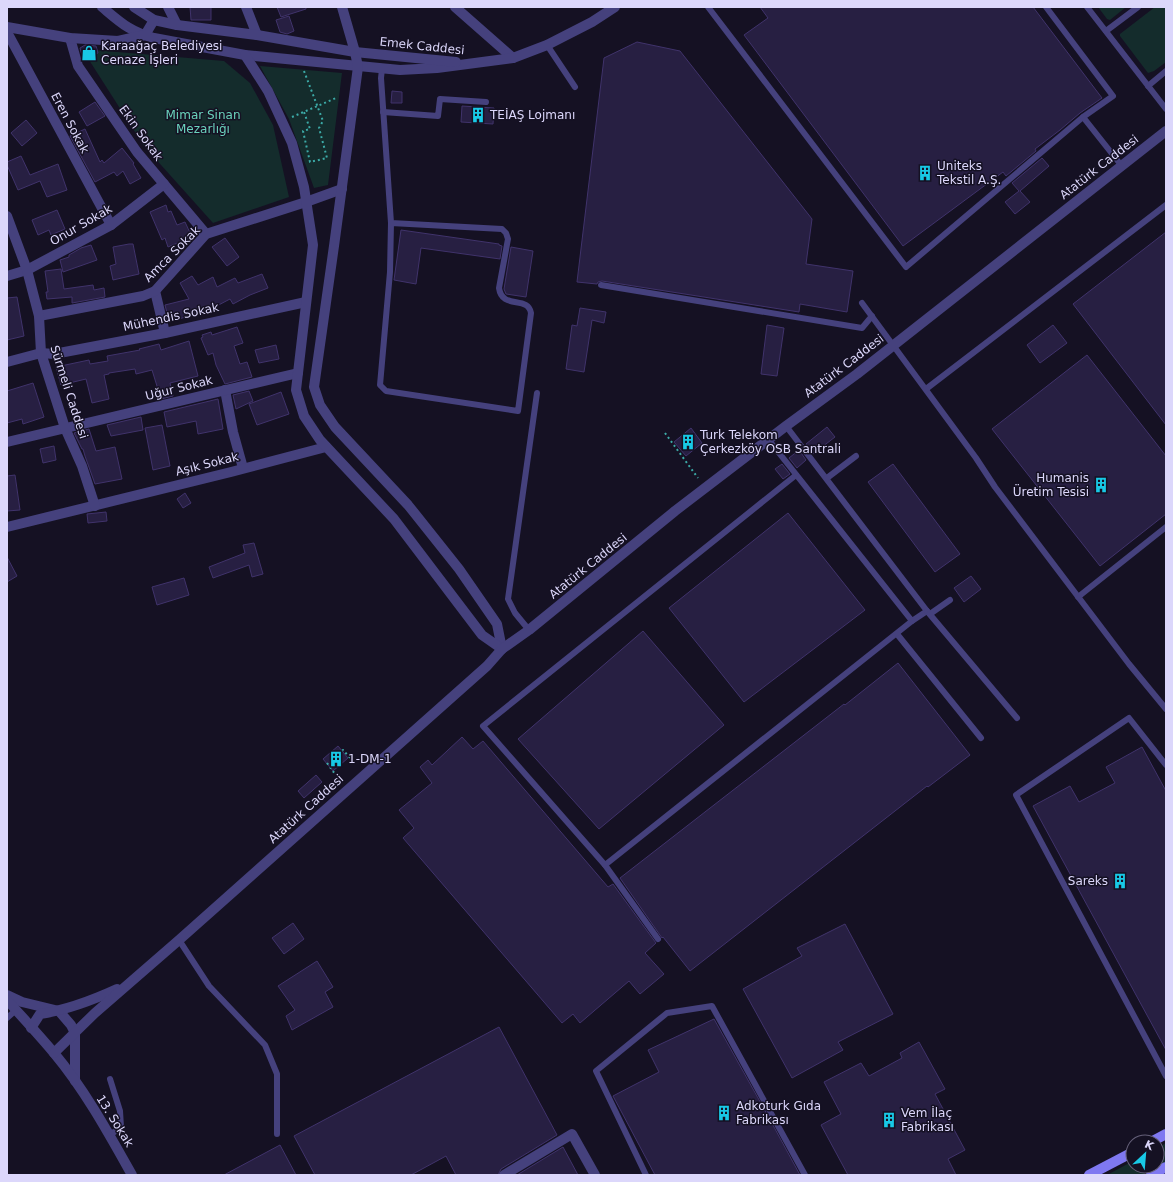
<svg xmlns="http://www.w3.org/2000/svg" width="1173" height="1182" font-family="'DejaVu Sans',sans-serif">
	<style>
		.green { fill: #142c2c }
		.building { fill: #271f42; stroke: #40336b }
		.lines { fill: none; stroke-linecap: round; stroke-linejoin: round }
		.path { stroke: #3caaa7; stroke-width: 2; stroke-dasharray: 2 3; stroke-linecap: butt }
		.service { stroke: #45417d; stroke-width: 6 }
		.minor { stroke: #45417d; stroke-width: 10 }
		.tertiary { stroke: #45417d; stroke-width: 10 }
		.secondary { stroke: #7f78f1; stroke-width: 10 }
		.labels { text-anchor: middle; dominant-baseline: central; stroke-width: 3; stroke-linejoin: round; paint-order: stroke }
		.poi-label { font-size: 12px; fill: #dcd7fb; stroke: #151123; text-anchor: start }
		.street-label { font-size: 12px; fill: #dcd7fb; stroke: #151123 }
		.park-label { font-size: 12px; fill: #6ad3bd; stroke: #151123 }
	</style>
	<rect width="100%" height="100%" fill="#151123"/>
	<g class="green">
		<polygon points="1098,7 1126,7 1110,20 1107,19"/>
		<polygon points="1155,7 1166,7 1166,62 1154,71 1148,73 1120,36 1120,34"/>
		<polygon points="82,49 224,61 250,83 273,125 289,197 213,223 144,146"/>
		<polygon points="260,66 342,73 328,185 314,188 289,119"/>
		<polygon points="1166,1143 1166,1162 1142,1175 1107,1175 1133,1161 1133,1166 1157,1166 1157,1148"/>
	</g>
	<g class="building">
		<polygon points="190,7 211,7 211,20 191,20"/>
		<polygon points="277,7 306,7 306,9 281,17"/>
		<polygon points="760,7 1033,7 1102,98 1080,113 1060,130 1035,149 1036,151 1006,176 1003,172 903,246 744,35 768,18"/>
		<polygon points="289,16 294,31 287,34 280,32 276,20"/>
		<polygon points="637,42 680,51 812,219 806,264 853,271 847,312 800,304 799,312 602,281 598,282 597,284 577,282 604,58"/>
		<polygon points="85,45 96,46 98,53 83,59 80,48"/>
		<polygon points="392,91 402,92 402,103 391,103"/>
		<polygon points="95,102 105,116 87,126 79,112"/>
		<polygon points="462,106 494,108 493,124 461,122"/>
		<polygon points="26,120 37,133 22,146 11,133"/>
		<polygon points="85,129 100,162 102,160 104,163 122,148 134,163 133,164 141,178 130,184 123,171 117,176 114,172 95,182 70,136"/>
		<polygon points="21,156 30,175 58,164 67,190 47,197 40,181 18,190 7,165 7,162"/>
		<polygon points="1042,158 1049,166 1020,191 1030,202 1015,214 1005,202 1019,191 1012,183"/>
		<polygon points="166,205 168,212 171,211 177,225 185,222 192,237 168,247 165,238 162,240 150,212"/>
		<polygon points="57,210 65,229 51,235 49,230 38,235 32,220"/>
		<polygon points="401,230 499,244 499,245 502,246 500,259 421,248 416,284 394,280"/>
		<polygon points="1166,232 1166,425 1073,304"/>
		<polygon points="225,238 239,257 227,266 212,247"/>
		<polygon points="129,244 133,244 139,274 113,280 110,266 116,264 113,247"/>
		<polygon points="91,245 97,260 63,272 60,260 69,257 69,255 81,248"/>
		<polygon points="511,247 533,251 526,297 506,294 504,289"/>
		<polygon points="61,269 64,289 93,285 94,290 104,288 105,297 72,303 72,297 47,299 46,292 48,292 45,271"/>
		<polygon points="262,274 268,288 250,295 233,304 230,299 211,309 210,306 191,316 169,321 165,305 189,299 180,283 192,276 198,285 213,277 217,287 235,278 238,283"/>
		<polygon points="17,297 24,336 7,340 7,298"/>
		<polygon points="580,308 606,312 604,323 592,320 584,372 566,369 572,325 577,326"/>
		<polygon points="767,325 784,328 777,376 761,374"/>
		<polygon points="1053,325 1067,343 1040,363 1027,345"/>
		<polygon points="237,327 243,343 234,346 240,364 247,362 252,377 225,384 216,365 213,353 208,355 201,338 203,337 202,335 211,332 212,335"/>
		<polygon points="189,341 198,376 170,383 173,396 161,399 152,370 136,374 135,369 109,373 109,374 104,375 109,399 92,403 86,379 61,385 56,367 89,360 90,364 108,361 107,356 140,350 139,349 159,344 161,350"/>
		<polygon points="276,345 279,359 259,363 255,350"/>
		<polygon points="1087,355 1166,456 1166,514 1100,566 992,429"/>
		<polygon points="33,383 44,417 23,424 22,419 7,423 7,391"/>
		<polygon points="249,391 253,401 236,409 233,395"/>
		<polygon points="281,392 289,414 257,425 249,404"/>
		<polygon points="218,399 223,429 198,434 196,421 167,427 164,412"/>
		<polygon points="141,417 143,430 111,436 107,425"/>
		<polygon points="162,425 170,466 153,470 145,428"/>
		<polygon points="827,427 835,437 813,454 806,444"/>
		<polygon points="691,428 702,443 686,456 674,442"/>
		<polygon points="89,429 96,451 115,447 122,479 95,484 85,456 83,449 82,449 74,433"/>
		<polygon points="54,446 56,460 43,463 40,449"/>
		<polygon points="799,450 806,460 797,468 789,458"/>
		<polygon points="782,464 790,474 783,479 775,469"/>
		<polygon points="893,464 960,554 935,572 868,482"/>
		<polygon points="15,475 20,510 7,511 7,476"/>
		<polygon points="185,493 191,503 183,508 177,499"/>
		<polygon points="106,512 107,521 88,523 87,514"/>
		<polygon points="788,513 865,610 744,702 669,608"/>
		<polygon points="254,543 263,574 252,577 249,565 213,578 209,567 245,553 243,545"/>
		<polygon points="7,557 17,576 7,582"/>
		<polygon points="971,576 981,589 964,602 954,588"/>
		<polygon points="184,578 189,595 157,605 152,587"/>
		<polygon points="643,631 724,725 599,829 518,739"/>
		<polygon points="898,663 970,755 928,787 927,786 690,971 663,937 662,938 620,878 844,704 845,705"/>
		<polygon points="462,737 473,749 483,741 608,887 613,884 656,943 645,953 664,974 640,994 629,981 580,1023 573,1014 562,1023 403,838 414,828 399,810 432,783 420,767 428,760 432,765"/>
		<polygon points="338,746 348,758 333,771 323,759"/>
		<polygon points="1142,747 1166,791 1166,1050 1033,806 1070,786 1079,802 1115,783 1106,767"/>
		<polygon points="316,775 322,782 304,798 298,791"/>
		<polygon points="293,923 304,939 284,954 272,938"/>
		<polygon points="845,924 893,1014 838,1042 843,1050 792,1078 743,989 802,956 797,948"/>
		<polygon points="317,961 333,987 325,992 333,1007 292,1030 286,1016 295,1010 278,986"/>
		<polygon points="714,1019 768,1116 800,1175 655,1175 613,1096 659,1072 648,1050"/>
		<polygon points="499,1027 557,1135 501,1169 498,1175 456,1175 446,1156 411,1175 315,1175 294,1136"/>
		<polygon points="919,1042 945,1089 935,1094 965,1150 948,1159 956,1175 848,1175 821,1125 841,1114 824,1082 861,1063 869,1076 902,1058 900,1053"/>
		<polygon points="280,1145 296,1175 224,1175"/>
		<polygon points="563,1147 578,1175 517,1175"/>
	</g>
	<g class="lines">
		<g class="path">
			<polyline points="304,71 323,121 319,128 327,158 310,162 303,131 310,129 304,112"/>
			<polyline points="292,117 336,98"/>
			<polyline points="665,433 698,478"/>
			<polyline points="342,751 343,750 352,760"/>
			<polyline points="327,763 335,774"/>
		</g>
		<g class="service">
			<polyline points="708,7 906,267 1083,117 1113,96 1046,7"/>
			<polyline points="1087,7 1166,109"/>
			<polyline points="1106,31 1138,7"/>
			<polyline points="547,45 575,87"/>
			<path d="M382,69L381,78L391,223L502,229L506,233L508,239L499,288C502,310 528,295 531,313L518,411L386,391L380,385L390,272L391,223"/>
			<polyline points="1148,86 1166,71"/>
			<polyline points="383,112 438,116 440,99 486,102"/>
			<polyline points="1083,117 1121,165"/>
			<polyline points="601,285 862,328 872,316"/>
			<polyline points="862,303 976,458 995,487 1129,664 1166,709"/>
			<polyline points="926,389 1166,205"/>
			<polyline points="768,439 912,621 927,611 786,426"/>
			<polyline points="827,478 856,456"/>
			<polyline points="1078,597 1166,527"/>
			<polyline points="927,611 1017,718"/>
			<polyline points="930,614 950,600"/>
			<polyline points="529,630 515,613 508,599 537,393"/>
			<polyline points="897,634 981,738"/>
			<polyline points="1166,765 1129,718 1016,795 1166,1076"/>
			<polyline points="605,865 912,621"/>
			<polyline points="658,939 605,865 483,726 796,475"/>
			<polyline points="179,940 209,986 265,1045 277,1074 277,1134"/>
			<polyline points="7,1018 16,1010"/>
			<polyline points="110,1135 121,1127 120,1111 110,1079"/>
			<polyline points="646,1175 596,1071 667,1013 712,1006 805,1175"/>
		</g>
		<g class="minor">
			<polyline points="168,7 177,25"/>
			<polyline points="246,7 257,35"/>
			<polyline points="455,7 513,58"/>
			<polyline points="7,32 111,225"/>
			<polyline points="70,38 78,66 137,152 206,234"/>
			<polyline points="7,276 27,270 111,225 164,184"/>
			<polyline points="155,291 165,333"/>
			<polyline points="39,316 143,296 155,291 206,234 306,202 342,189"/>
			<polyline points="7,362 41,353 54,354 165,333 306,302"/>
			<polyline points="225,390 233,432 243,468"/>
			<polyline points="7,442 298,373"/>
			<polyline points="7,527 231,472 326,447"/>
			<polyline points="504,1175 572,1134 595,1175"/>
		</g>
		<g class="tertiary">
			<path d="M102,7C120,22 130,32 154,38L245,55L400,70L437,68L513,58L547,45L592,22L615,7"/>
			<polyline points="134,7 154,20 177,25 257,35 355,52 456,62"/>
			<polyline points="342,7 355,52 358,67 334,246 314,387 320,405 335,427 408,505 459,569 497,624 502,649"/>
			<polyline points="7,27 70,38 118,41 145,35 154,20"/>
			<polyline points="245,55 268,91 292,143 304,187 313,245 296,390 304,416 320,440 394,519 482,635 502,649"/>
			<polyline points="7,216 27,270 39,316 41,353 65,428 82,466 95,506"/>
			<polyline points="7,995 22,1002 59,1011 71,1025 75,1033 75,1081"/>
			<path d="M7,1000C23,1018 39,1035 54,1053C85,1090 109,1134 132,1175"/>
			<path d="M31,1028L40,1014C67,1010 93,1000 117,989"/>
			<polyline points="54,1053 95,1013 179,940 487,666 502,649 529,630 675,511 786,426 857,374 1166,131"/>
		</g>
		<g class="secondary">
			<polyline points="1151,1142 1166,1134"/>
			<polyline points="1089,1175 1133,1152"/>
			<polyline points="1151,1175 1166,1167"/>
		</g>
	</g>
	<defs>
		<symbol id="shop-bare" viewBox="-9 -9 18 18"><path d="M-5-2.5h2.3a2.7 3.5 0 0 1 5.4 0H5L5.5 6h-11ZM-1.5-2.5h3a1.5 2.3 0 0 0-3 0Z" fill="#18c9e6" stroke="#151123" stroke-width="2.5" paint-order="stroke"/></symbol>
		<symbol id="building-bare" viewBox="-9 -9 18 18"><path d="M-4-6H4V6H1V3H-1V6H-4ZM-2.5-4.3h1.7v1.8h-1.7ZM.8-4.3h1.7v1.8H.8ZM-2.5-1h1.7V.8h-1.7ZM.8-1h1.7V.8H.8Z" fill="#18c9e6" stroke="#151123" stroke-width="2.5" paint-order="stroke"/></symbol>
	</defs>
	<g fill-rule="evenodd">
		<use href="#shop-bare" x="78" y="42" width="22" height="22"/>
		<use href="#building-bare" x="467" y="104" width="22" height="22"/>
		<use href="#building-bare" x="914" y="162" width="22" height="22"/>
		<use href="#building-bare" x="677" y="431" width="22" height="22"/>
		<use href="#building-bare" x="1090" y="474" width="22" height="22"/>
		<use href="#building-bare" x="325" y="748" width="22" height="22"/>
		<use href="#building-bare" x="1109" y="870" width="22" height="22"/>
		<use href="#building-bare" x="713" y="1102" width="22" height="22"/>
		<use href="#building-bare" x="878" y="1109" width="22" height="22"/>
	</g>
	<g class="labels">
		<g class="poi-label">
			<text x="101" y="46">Karaağaç Belediyesi<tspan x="101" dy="14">Cenaze İşleri</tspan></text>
			<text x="490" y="115">TEİAŞ Lojmanı</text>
			<text x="937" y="166">Uniteks<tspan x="937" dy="14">Tekstil A.Ş.</tspan></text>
			<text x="700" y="435">Turk Telekom<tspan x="700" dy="14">Çerkezköy OSB Santrali</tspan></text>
			<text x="1089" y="478" text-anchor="end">Humanis<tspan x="1089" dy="14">Üretim Tesisi</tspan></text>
			<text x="348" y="759">1-DM-1</text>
			<text x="1108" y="881" text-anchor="end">Sareks</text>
			<text x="736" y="1106">Adkoturk Gıda<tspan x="736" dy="14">Fabrikası</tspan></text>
			<text x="901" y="1113">Vem İlaç<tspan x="901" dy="14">Fabrikası</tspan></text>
		</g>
		<g class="street-label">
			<text transform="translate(422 46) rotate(6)">Emek Caddesi</text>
			<text transform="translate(70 123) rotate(62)">Eren Sokak</text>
			<text transform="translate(141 133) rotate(54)">Ekin Sokak</text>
			<text transform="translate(1099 167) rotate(-38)">Atatürk Caddesi</text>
			<text transform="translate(81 225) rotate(-30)">Onur Sokak</text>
			<text transform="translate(172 254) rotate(-45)">Amca Sokak</text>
			<text transform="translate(171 317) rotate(-12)">Mühendis Sokak</text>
			<text transform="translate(844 366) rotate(-37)">Atatürk Caddesi</text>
			<text transform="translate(179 388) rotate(-14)">Uğur Sokak</text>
			<text transform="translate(69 392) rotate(72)">Sürmeli Caddesi</text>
			<text transform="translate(207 464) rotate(-14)">Aşık Sokak</text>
			<text transform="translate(588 566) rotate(-39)">Atatürk Caddesi</text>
			<text transform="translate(306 809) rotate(-42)">Atatürk Caddesi</text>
			<text transform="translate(115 1121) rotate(58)">13. Sokak</text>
		</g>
		<g class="park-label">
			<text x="203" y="115">Mimar Sinan<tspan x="203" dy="14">Mezarlığı</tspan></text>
		</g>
	</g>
	<rect width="1173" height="1182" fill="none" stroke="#dcd7fb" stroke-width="16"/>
	<g transform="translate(1145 1154) rotate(26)"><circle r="19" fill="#151123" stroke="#656079"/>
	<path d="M0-3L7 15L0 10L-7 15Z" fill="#18c9e6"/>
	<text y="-6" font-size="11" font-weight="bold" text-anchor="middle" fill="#dcd7fb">K</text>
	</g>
</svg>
